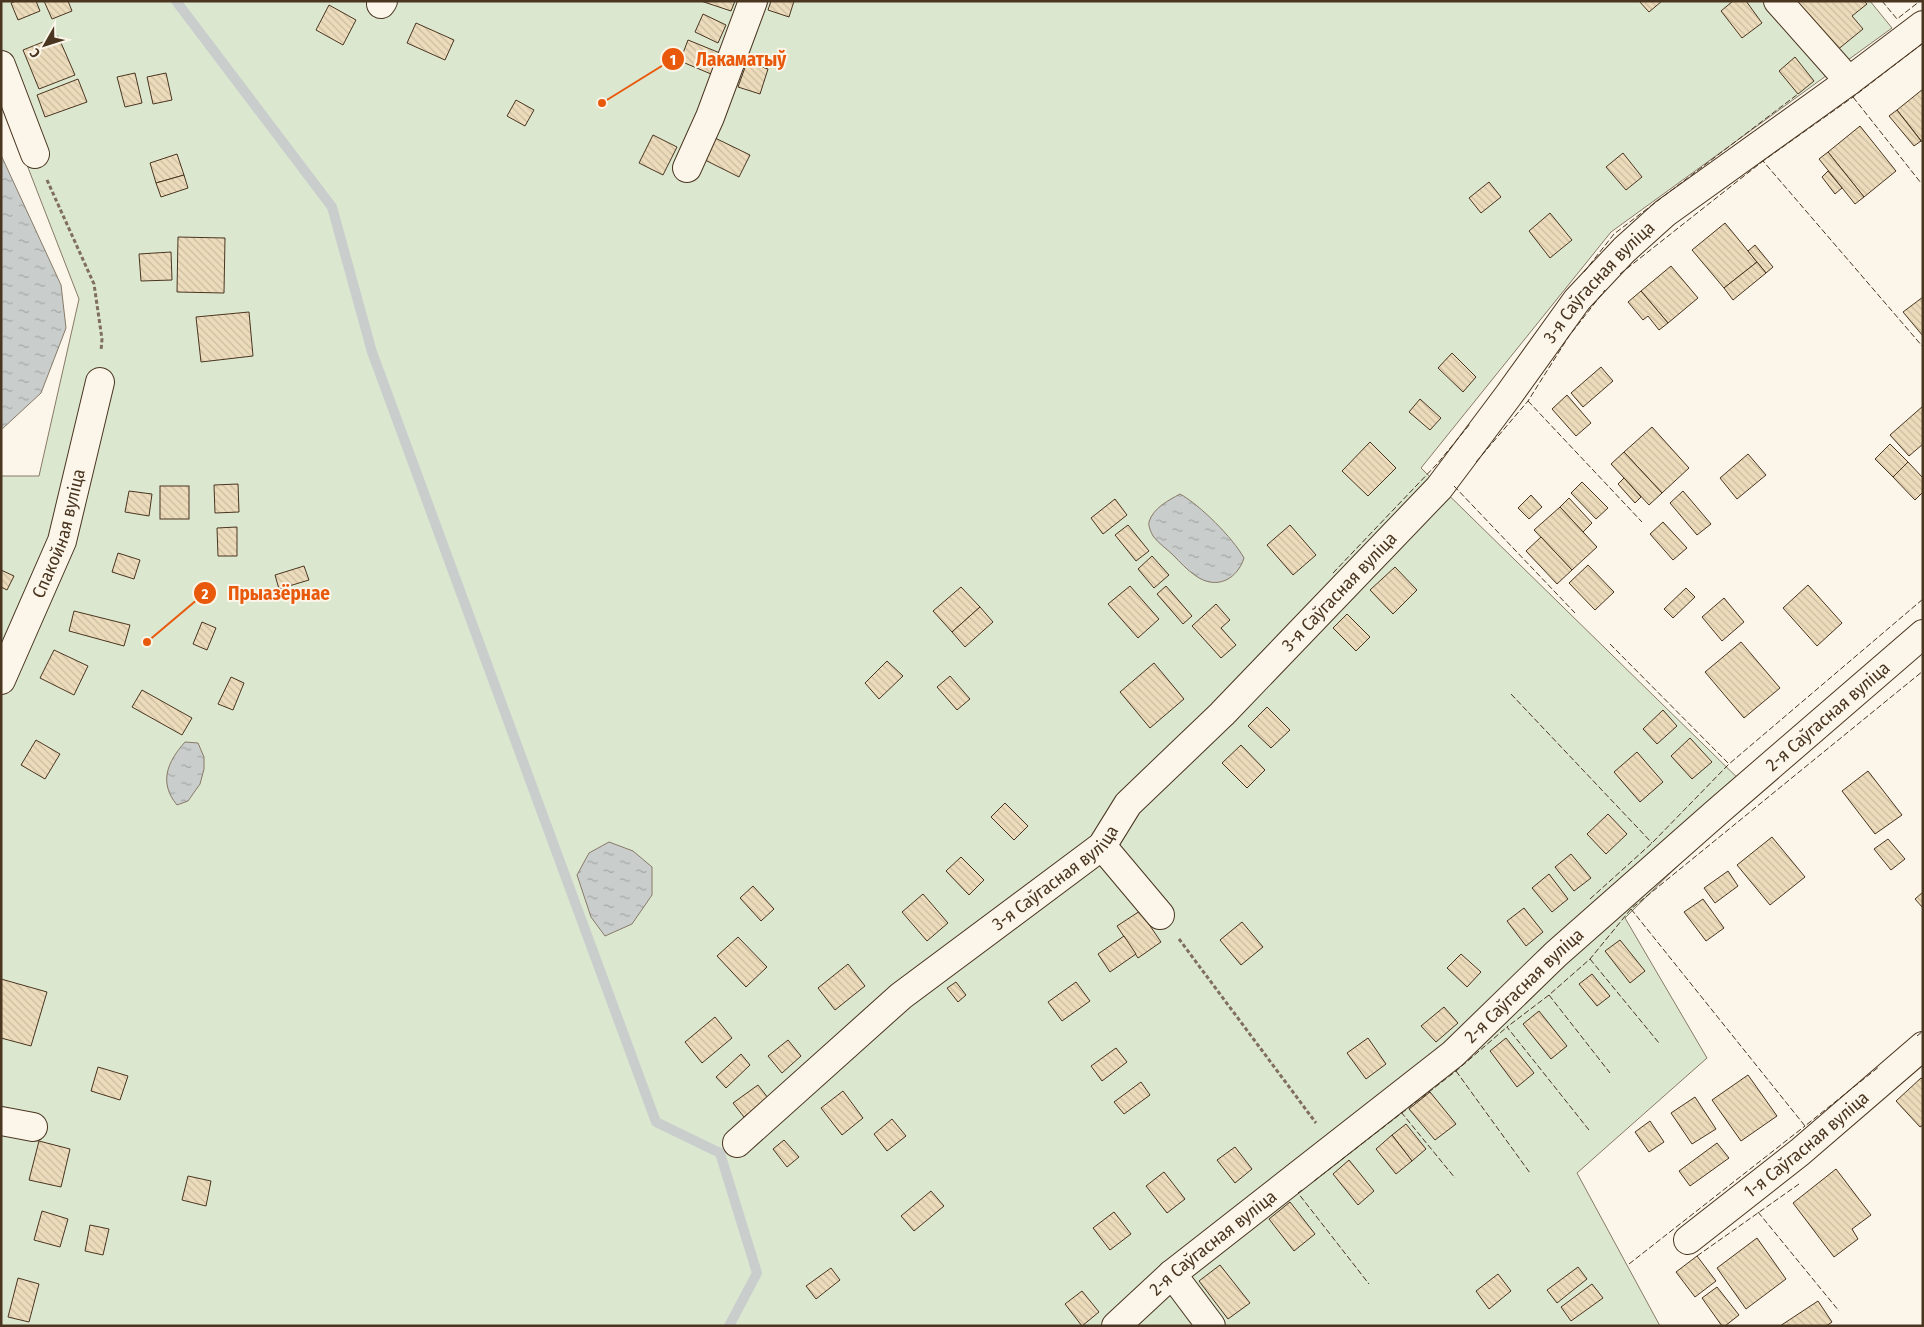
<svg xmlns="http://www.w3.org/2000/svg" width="1924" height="1327" font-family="'Fira Sans Condensed',sans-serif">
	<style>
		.green { fill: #dce7d0; stroke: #887966 }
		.water { fill: url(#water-ripples); stroke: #887966 }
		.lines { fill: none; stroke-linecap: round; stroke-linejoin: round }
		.stream { stroke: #c9cecd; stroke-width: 10 }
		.building { fill: url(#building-back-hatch); stroke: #4a3520 }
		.minor-casing { stroke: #4a3520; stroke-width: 30 }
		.path { stroke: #7f6f5c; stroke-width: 3; stroke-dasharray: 4 2.5; stroke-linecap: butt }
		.minor { stroke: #fbf6e9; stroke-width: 28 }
		.fence { stroke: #4a3520; stroke-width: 1; stroke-dasharray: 6 2.5; stroke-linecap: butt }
		.labels { text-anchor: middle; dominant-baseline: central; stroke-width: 4; stroke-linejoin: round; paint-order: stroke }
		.street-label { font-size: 18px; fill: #4a3520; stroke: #fbf6e9 }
		.leader { fill: none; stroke: #e8590c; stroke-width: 2 }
		.callout-dot { fill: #e8590c; stroke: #fbf6e9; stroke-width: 2 }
		.mark-label { font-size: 15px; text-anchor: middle; font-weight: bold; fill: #fff }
		.callout-label { font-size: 19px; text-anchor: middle; font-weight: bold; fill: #e8590c; stroke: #fbf6e9; stroke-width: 4; stroke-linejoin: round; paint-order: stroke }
	</style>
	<defs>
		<pattern id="water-ripples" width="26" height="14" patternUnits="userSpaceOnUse" patternTransform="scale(1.25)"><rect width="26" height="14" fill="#c9cecd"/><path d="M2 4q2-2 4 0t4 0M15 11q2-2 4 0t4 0" fill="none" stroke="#a5a8a6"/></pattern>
		<pattern id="building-back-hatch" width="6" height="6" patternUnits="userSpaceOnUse" patternTransform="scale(1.25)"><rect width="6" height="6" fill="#ecdcbc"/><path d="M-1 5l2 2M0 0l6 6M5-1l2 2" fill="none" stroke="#ccbda1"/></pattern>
	</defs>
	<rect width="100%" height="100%" fill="#fbf6e9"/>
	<polygon class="green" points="1,1 1870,1 1892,28 1611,232 1421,468 1752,792 1625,918 1707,1058 1577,1173 1660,1326 1,1326 1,476 39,476 79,299 1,98"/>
	<g class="water">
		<polygon points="1,155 61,285 66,328 41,393 1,430"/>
		<path d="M1180,494C1200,505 1233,538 1244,558C1237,580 1216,590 1196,576C1187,570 1180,562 1173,555C1167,549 1158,543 1153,536C1151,532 1148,526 1149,522C1153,508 1169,500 1180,494Z"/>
		<path d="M185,742L198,743L204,757V769L200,784L188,801L177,805C158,782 168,761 185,742Z"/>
		<polygon points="609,842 633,851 652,867 652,895 632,924 605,936 591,917 577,875 589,853"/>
	</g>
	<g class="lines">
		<polyline class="stream" points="176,1 332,207 372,352 656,1122 720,1153 757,1273 729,1326"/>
	</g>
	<g class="building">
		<polygon points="16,1 36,1 40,11 18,20 11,3"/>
		<polygon points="44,1 68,1 72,11 52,19"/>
		<polygon points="701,1 735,1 731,11"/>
		<polygon points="771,1 794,1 789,17 768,10"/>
		<polygon points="1639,1 1662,1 1649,12"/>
		<polygon points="1733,1 1746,1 1762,23 1742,38 1721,11"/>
		<polygon points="1795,1 1864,1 1867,4 1852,16 1863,29 1836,51"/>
		<polygon points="329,5 356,20 343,45 316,30"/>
		<polygon points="703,14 726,25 718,43 695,32"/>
		<polygon points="416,23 454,40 445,60 407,43"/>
		<polygon points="58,36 75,75 39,89 23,50"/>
		<polygon points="688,40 720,53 711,74 680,61"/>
		<polygon points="1795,57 1814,81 1798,94 1779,71"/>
		<polygon points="747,62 768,69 760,94 738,87"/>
		<polygon points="135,73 142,103 125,107 117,77"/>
		<polygon points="166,73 172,100 153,104 147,77"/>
		<polygon points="78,79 87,102 45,117 37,95"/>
		<polygon points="1923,89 1923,143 1897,110"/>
		<polygon points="516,100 534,110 525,126 507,116"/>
		<polygon points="1897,110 1921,141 1914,146 1889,116"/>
		<polygon points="1860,126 1896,171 1864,197 1828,152"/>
		<polygon points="653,135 677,147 663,175 639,163"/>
		<polygon points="713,137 750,155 739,177 703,159"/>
		<polygon points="1828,152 1864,197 1855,204 1819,159"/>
		<polygon points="1623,153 1642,177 1626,190 1606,167"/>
		<polygon points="177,154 184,175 156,183 150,163"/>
		<polygon points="1828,171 1842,188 1835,194 1822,177"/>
		<polygon points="184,175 188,188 161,197 156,183"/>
		<polygon points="1489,182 1501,197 1481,213 1469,198"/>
		<polygon points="1550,213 1572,240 1550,258 1529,231"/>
		<polygon points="1725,223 1757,262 1724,288 1692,250"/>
		<polygon points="178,237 225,238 224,293 177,292"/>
		<polygon points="1755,245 1773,267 1766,273 1748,251"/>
		<polygon points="171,252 172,280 141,281 139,254"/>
		<polygon points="1757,262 1766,273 1733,300 1724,288"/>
		<polygon points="1671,266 1698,298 1668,323 1641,291"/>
		<polygon points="1641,291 1668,323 1659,330 1648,316 1643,320 1628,302"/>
		<polygon points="1923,297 1923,336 1903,312"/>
		<polygon points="249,312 253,356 201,362 196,317"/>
		<polygon points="1452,353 1476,377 1463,392 1438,368"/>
		<polygon points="1601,367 1613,381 1583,407 1571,393"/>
		<polygon points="1567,395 1591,423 1576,436 1552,409"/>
		<polygon points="1420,399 1441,418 1430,430 1409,412"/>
		<polygon points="1923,406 1923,444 1909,456 1890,435"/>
		<polygon points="1652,427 1689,468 1662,493 1624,452"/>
		<polygon points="1370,442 1396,468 1368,496 1342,471"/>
		<polygon points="1890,444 1908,462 1893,477 1875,459"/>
		<polygon points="1624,452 1662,493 1649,505 1611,464"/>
		<polygon points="1748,454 1766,475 1737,499 1720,478"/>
		<polygon points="1908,462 1923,478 1923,492 1915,500 1893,477"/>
		<polygon points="1624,478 1641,497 1635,503 1618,484"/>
		<polygon points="1582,482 1608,508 1596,519 1571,493"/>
		<polygon points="238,484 239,512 215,513 214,485"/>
		<rect x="160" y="486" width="29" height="33"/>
		<polygon points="129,491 152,494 149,516 125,512"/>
		<polygon points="1683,491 1711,524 1697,535 1670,503"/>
		<polygon points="1531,495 1542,507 1529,519 1518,508"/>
		<polygon points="1569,498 1592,523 1583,532 1560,507"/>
		<polygon points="1115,499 1127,515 1103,534 1091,518"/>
		<polygon points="1560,507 1597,547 1572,570 1534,530"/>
		<polygon points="1663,522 1687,548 1673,560 1650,534"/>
		<polygon points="1128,525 1149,551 1136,561 1115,535"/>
		<polygon points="1290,525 1316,555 1293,575 1267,545"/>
		<polygon points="237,527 237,556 218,556 217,528"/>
		<polygon points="1541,537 1572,570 1557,584 1526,551"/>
		<polygon points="118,553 140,560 134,579 112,572"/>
		<polygon points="1152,556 1169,575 1154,588 1138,569"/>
		<polygon points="1588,565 1614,592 1595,610 1569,583"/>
		<polygon points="304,566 309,580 279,589 275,575"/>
		<polygon points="1395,567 1417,590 1393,614 1370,590"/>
		<polygon points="1,570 14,576 7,590 1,587"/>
		<polygon points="1808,585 1842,623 1817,646 1783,608"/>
		<polygon points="1130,586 1159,619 1138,638 1108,604"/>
		<polygon points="1166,586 1192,616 1183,624 1157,594"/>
		<polygon points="961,587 980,607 952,632 933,611"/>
		<polygon points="1686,588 1695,597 1673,618 1664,609"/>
		<polygon points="1724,598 1744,622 1722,641 1702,617"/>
		<polygon points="1216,604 1230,620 1221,628 1236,645 1221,658 1192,626"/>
		<polygon points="980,607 993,622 965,647 952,632"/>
		<polygon points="74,611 130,625 124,646 69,631"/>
		<polygon points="1347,614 1370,637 1356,651 1333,628"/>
		<polygon points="202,622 216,628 207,650 193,644"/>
		<polygon points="1741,642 1780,688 1744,718 1705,672"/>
		<polygon points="54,650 88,666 74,695 40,678"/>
		<polygon points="887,661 903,676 879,699 865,683"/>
		<polygon points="1154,663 1184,699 1150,728 1120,692"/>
		<polygon points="950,676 970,699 957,710 937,687"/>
		<polygon points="231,677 244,683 233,710 218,704"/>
		<polygon points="142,690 192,718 182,735 132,707"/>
		<polygon points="1267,707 1290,730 1271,748 1248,726"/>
		<polygon points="1663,710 1677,726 1657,744 1643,729"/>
		<polygon points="1690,738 1712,762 1692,779 1671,756"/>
		<polygon points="36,740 60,754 45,779 21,765"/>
		<polygon points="1241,745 1265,770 1247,788 1222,763"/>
		<polygon points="1637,752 1663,782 1640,802 1614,772"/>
		<polygon points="1868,771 1902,815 1875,834 1842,791"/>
		<polygon points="1005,803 1028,826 1014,840 991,817"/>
		<polygon points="1608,814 1627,834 1606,854 1587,834"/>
		<polygon points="1772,837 1805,877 1770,905 1737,865"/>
		<polygon points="1888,839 1905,859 1891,870 1874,849"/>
		<polygon points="1571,854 1591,878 1574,891 1555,867"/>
		<polygon points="961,857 984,880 969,895 946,871"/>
		<polygon points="1728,871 1738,886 1715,903 1704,888"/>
		<polygon points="1549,874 1568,899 1552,912 1532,888"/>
		<polygon points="753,886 774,909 761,921 740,898"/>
		<polygon points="1923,892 1923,908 1915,899"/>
		<polygon points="923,894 948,923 927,941 902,912"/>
		<polygon points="1703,899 1724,928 1706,941 1684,912"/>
		<polygon points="1524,908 1543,932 1526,946 1507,921"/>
		<polygon points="1140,911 1161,942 1138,958 1117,926"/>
		<polygon points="1242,922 1263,947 1241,965 1220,940"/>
		<polygon points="1124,936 1136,954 1110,972 1098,954"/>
		<polygon points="738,937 767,967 746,987 717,956"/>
		<polygon points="1620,940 1645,971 1630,983 1605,951"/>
		<polygon points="1461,954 1481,972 1467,987 1447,968"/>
		<polygon points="848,964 865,986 835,1010 818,988"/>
		<polygon points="1592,974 1610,996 1597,1006 1579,984"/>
		<polygon points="1,979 47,992 31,1046 1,1038"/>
		<polygon points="956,982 966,995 958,1002 947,988"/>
		<polygon points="1076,982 1090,1001 1062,1021 1048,1002"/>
		<polygon points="1444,1007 1458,1023 1436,1042 1421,1026"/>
		<polygon points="1539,1011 1567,1046 1551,1059 1523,1024"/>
		<polygon points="715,1017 732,1038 702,1063 685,1042"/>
		<polygon points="1368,1038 1386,1064 1366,1079 1347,1053"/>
		<polygon points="1506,1038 1534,1073 1517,1087 1490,1051"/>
		<polygon points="788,1040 801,1056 782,1073 768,1056"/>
		<polygon points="1116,1048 1127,1062 1102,1081 1091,1066"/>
		<polygon points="741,1054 750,1065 726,1088 716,1077"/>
		<polygon points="98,1067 128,1076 120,1100 91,1091"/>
		<polygon points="1748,1075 1777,1116 1741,1141 1712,1100"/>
		<polygon points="1921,1078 1923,1080 1923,1125 1920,1127 1896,1101"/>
		<polygon points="1141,1082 1150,1095 1124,1114 1114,1102"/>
		<polygon points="758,1085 768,1098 744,1117 733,1103"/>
		<polygon points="843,1091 863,1118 842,1135 821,1108"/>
		<polygon points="1430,1092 1456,1124 1435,1140 1409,1109"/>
		<polygon points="1695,1097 1716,1129 1692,1144 1671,1113"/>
		<polygon points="892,1119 906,1136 887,1151 874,1134"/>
		<polygon points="1650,1121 1664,1142 1649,1152 1635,1132"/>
		<polygon points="1406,1124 1426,1149 1412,1161 1392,1135"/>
		<polygon points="1392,1135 1412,1161 1396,1174 1376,1149"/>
		<polygon points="784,1140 799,1157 787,1167 773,1149"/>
		<polygon points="39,1141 70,1149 61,1187 29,1180"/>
		<polygon points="1717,1143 1729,1158 1690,1186 1679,1171"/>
		<polygon points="1235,1147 1252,1169 1235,1183 1217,1160"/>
		<polygon points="1349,1160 1374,1191 1358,1205 1333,1174"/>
		<polygon points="1836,1169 1871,1215 1852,1229 1858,1239 1834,1257 1793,1203"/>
		<polygon points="1164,1172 1185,1199 1167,1213 1146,1186"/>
		<polygon points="188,1176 211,1181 206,1206 182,1200"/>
		<polygon points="931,1191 944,1206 914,1231 901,1216"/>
		<polygon points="1290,1202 1315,1234 1294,1251 1269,1219"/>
		<polygon points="42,1211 68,1219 60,1247 34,1240"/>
		<polygon points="1114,1212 1131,1234 1110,1250 1093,1228"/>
		<polygon points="90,1225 109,1229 103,1255 85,1251"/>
		<polygon points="1757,1238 1786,1279 1746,1309 1717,1268"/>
		<polygon points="1697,1256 1716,1281 1695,1297 1676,1272"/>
		<polygon points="1220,1265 1250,1303 1228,1319 1199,1281"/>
		<polygon points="1578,1267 1587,1279 1557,1303 1547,1290"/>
		<polygon points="831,1268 840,1280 816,1299 806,1286"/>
		<polygon points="1498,1274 1511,1291 1489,1309 1476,1291"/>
		<polygon points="18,1278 39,1284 29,1322 8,1317"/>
		<polygon points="1592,1284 1603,1298 1571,1321 1561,1307"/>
		<polygon points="1717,1287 1739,1315 1725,1326 1722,1326 1702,1298"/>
		<polygon points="1082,1291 1099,1312 1082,1326 1065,1304"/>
		<polygon points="1818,1301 1832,1322 1826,1326 1780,1326"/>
	</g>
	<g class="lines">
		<defs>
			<g id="minor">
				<polyline points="1778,1 1849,81"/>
				<polyline points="381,4 383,1"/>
				<polyline points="1,65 35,154"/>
				<polyline points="687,168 710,117 753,1"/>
				<path id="s1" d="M1,680L62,541L100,382"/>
				<polyline points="1102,846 1160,915"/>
				<polyline points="1,1121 33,1127"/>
				<path id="s2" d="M737,1143L901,996L1102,846L1128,804L1222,714L1439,488L1508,396L1577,300L1624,250L1665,213L1849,81L1923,25"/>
				<path id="s3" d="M1688,1240L1800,1152L1923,1046"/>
				<polyline points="1172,1274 1211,1326"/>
				<path id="s4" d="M1116,1326L1172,1274L1453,1054L1556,954L1717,812L1923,634"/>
			</g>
		</defs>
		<use href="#minor" class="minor-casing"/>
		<g class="path">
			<polyline points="47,180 94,284 102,339 101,351"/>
			<polyline points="1179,939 1316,1123"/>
		</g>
		<use href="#minor" class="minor"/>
		<g class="fence">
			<polyline points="1882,1 1897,19 1920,1"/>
			<polyline points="1923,43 1853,97 1763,161 1923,347"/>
			<polyline points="1853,97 1921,183"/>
			<polyline points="1584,272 1614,234 1798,94"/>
			<polyline points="1620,274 1763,161"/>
			<polyline points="1528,401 1642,522"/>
			<polyline points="1476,462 1528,401 1569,336 1605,290"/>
			<polyline points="1454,486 1575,613"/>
			<polyline points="1333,573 1437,464 1470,424"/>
			<polyline points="1610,644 1729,764"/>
			<polyline points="1511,694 1652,843"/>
			<polyline points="1590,899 1652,843 1729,764 1923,599"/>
			<polyline points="1631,909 1805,1126 1880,1066"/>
			<polyline points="1590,959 1659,1043"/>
			<polyline points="1549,995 1610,1073"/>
			<polyline points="1917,1036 1923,1031"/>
			<polyline points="1456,1071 1530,1173"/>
			<polyline points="1401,1112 1455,1178"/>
			<polyline points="1589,1130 1507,1027 1549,995 1590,959 1631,909 1923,671"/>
			<polyline points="1314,1181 1456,1071 1507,1027"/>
			<polyline points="1302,1190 1298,1193 1369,1284"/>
			<polyline points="1758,1212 1839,1311"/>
			<polyline points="1697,1256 1799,1184"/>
			<polyline points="1629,1264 1805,1126"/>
		</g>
	</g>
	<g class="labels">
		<g class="street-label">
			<text stroke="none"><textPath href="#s2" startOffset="1225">3-я Саўгасная вуліца</textPath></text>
			<text stroke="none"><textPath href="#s1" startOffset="158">Спакойная вуліца</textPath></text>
			<text stroke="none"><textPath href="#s2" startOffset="820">3-я Саўгасная вуліца</textPath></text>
			<text stroke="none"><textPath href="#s4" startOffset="938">2-я Саўгасная вуліца</textPath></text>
			<text stroke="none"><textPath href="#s2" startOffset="415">3-я Саўгасная вуліца</textPath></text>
			<text stroke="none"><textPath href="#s4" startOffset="532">2-я Саўгасная вуліца</textPath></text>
			<text stroke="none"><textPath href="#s3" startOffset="152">1-я Саўгасная вуліца</textPath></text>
			<text stroke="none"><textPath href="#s4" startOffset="128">2-я Саўгасная вуліца</textPath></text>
		</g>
	</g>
	<path class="leader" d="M602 103L673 59M147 642L205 593"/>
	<g class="callout-dot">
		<circle cx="602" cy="103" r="5"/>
		<circle cx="147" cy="642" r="5"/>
		<circle cx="673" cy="59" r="12"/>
		<circle cx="205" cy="593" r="12"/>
	</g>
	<g class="mark-label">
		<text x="673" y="65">1</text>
		<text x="205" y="599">2</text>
	</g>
	<g class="callout-label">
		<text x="741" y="66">Лакаматыў</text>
		<text x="279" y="600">Прыазёрнае</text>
	</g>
	<rect width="1924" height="1327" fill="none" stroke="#4a3520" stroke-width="5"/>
	<g transform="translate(45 45) rotate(231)" stroke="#fbf6e9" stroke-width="4" paint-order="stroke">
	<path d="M0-4L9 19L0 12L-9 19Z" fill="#4a3520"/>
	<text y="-8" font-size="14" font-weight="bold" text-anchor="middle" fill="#4a3520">С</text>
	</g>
</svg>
